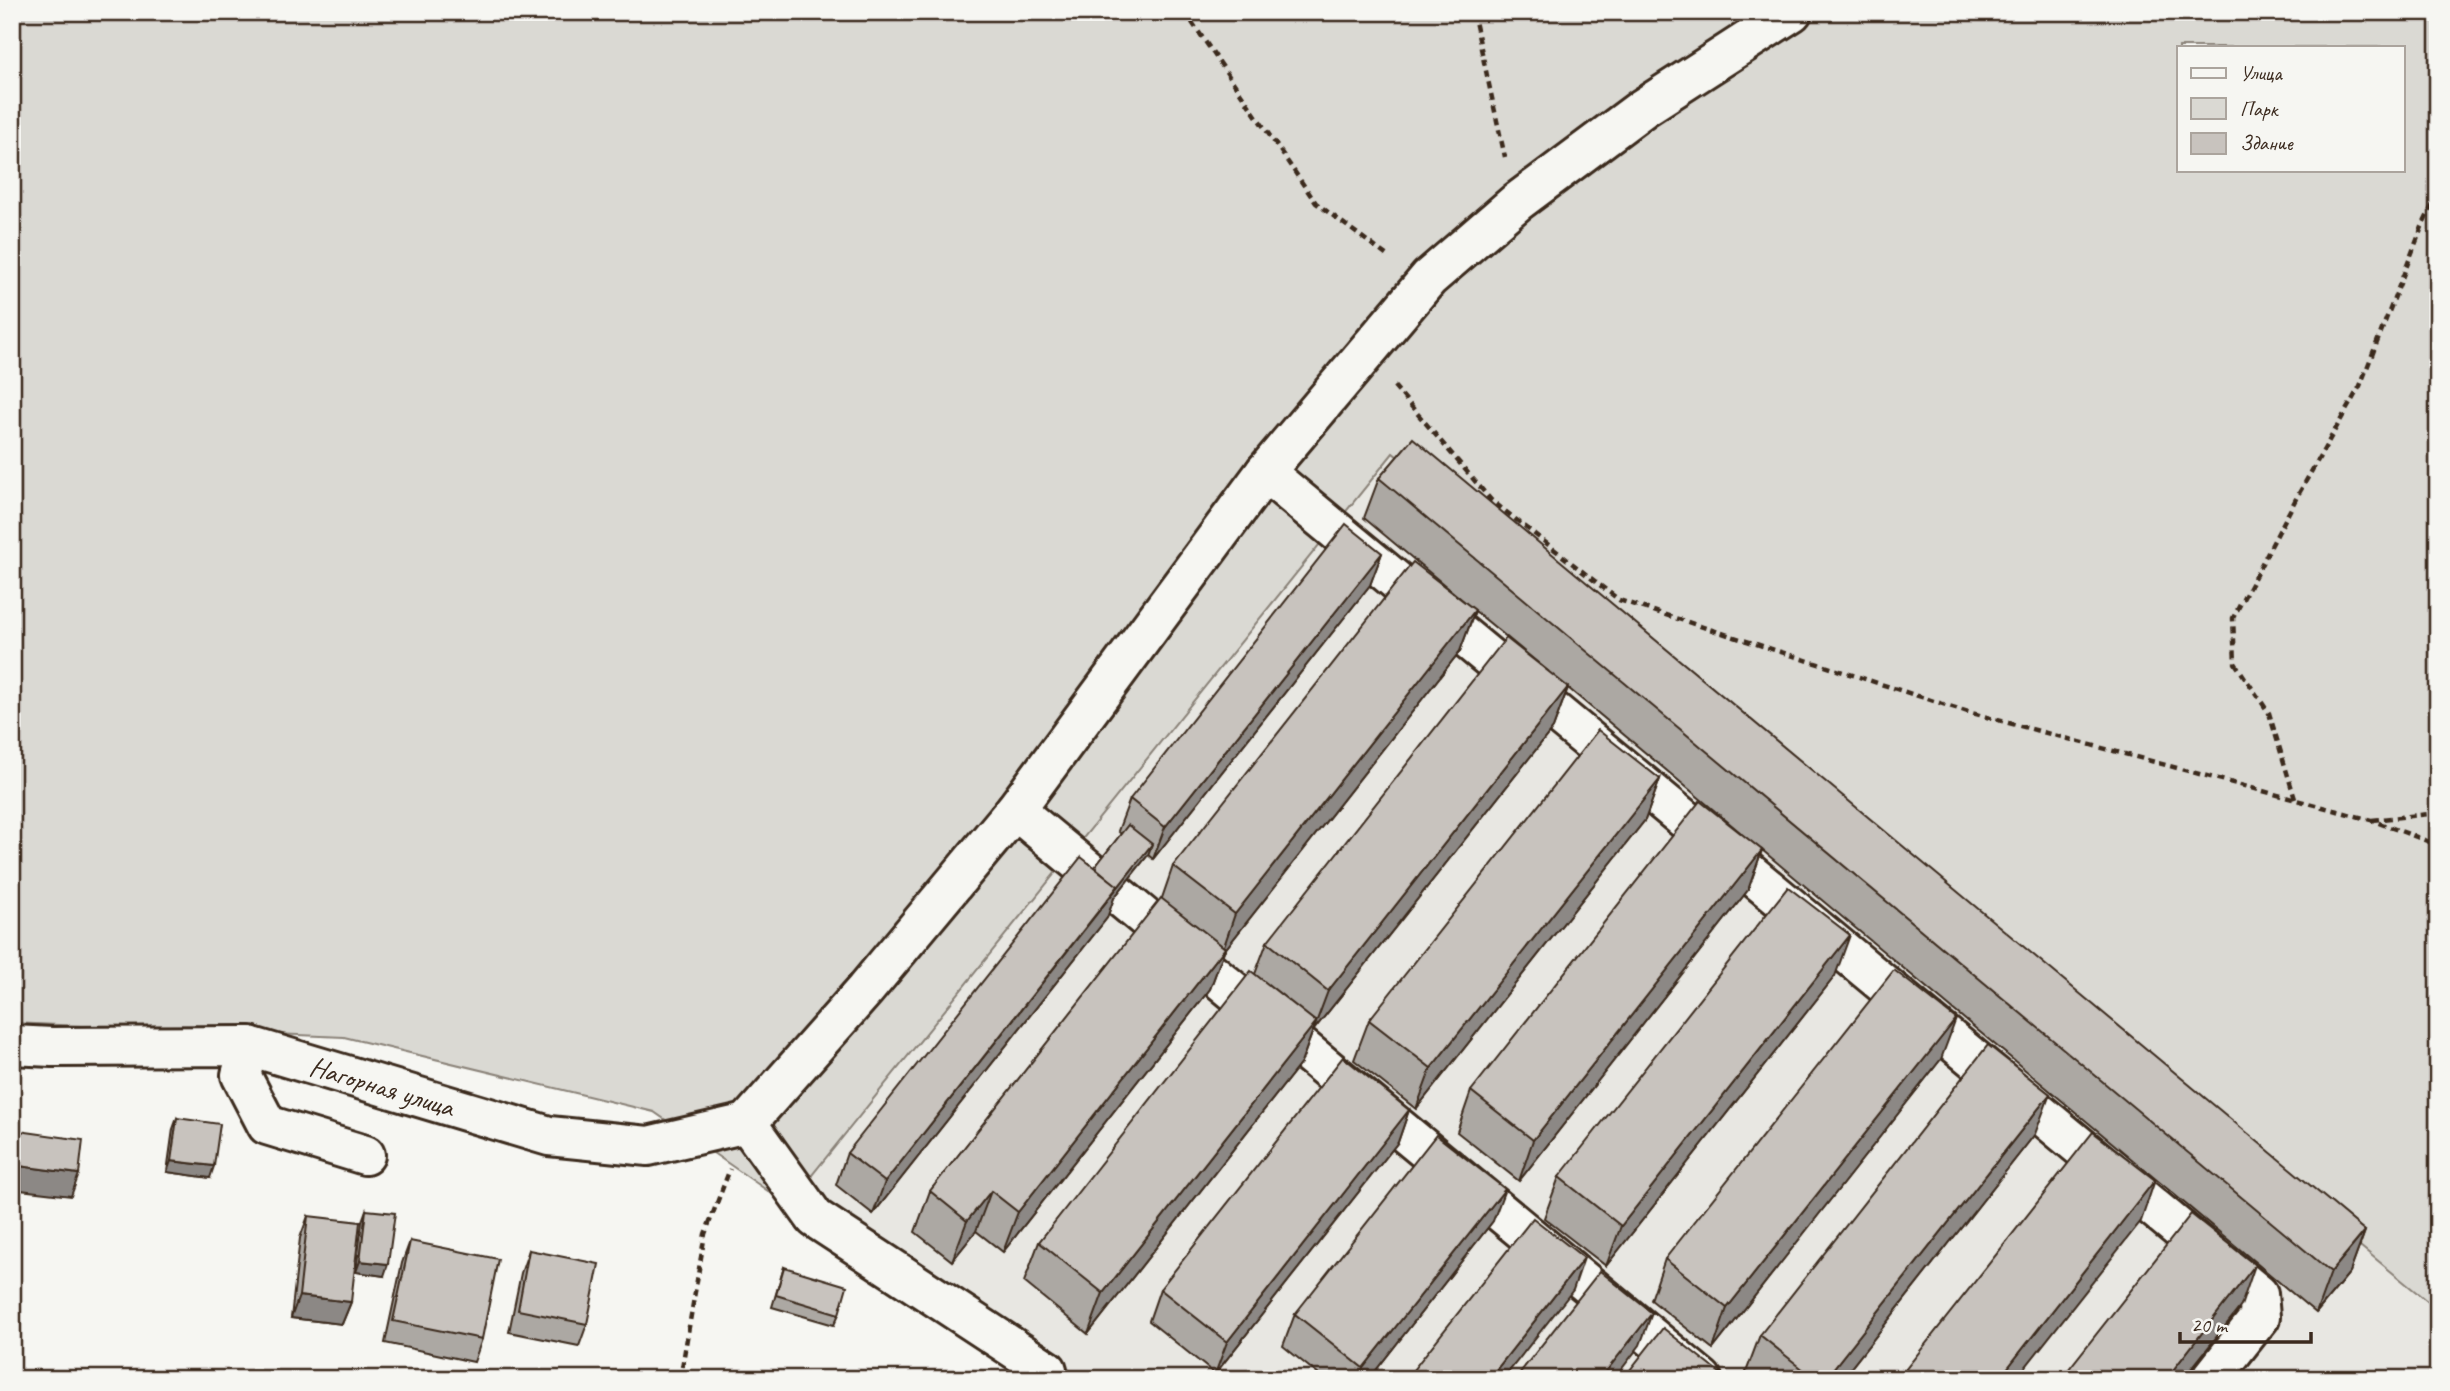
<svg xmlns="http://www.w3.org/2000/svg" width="2450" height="1391" font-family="Caveat,sans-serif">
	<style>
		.built { fill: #e8e7e2 }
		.green { fill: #dad9d3; stroke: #8a8278; stroke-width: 2; fill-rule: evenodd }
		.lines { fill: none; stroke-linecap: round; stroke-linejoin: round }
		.minor-casing { stroke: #3b2a1e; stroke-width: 44 }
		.path { stroke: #3b2a1e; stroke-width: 4.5; stroke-dasharray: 7 5; stroke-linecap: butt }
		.minor { stroke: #f6f6f2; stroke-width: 38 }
		.wall { fill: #aca8a3; stroke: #3b2a1e; stroke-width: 2 }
		.shaded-wall { fill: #8c8885; stroke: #3b2a1e; stroke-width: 2 }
		.building { fill: #c8c3be; stroke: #3b2a1e; stroke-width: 2 }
		.labels { text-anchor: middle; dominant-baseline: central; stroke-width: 6; stroke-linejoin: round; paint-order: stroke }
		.street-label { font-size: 28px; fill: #3b2a1e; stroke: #f6f6f2 }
	</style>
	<rect width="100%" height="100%" fill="#f6f6f2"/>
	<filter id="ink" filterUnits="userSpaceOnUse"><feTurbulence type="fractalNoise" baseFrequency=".0143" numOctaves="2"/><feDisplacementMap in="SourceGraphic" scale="14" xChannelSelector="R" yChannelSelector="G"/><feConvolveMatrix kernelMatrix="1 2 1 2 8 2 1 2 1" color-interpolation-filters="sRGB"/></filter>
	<g filter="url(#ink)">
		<polygon class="built" points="1392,452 2438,1310 2438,1379 1062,1379 788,1205"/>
		<path class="green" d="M12,12H2438V1310L1393,453L788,1205L654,1112L344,1037L12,1023ZM2179,47H2403V170H2179Z"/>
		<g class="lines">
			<defs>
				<g id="minor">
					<polyline points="1265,472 2258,1294 2260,1317 2211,1379"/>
					<polyline points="1015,810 1702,1379"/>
					<path id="s1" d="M12,1045L52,1047L249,1046L549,1136L648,1146L747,1123"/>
					<polyline points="249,1046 241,1075 267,1125 365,1155"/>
					<polyline points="747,1123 865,990 1015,810 1265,472 1429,278 1517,202 1643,108 1792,12"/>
					<polyline points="747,1123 815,1218 1047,1370 1049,1379"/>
				</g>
			</defs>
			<use href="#minor" class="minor-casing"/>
			<g class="path">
				<polyline points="1185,12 1316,203 1390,258"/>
				<polyline points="1473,12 1505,157"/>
				<polyline points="1394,386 1491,500 1619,600 1968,712 2371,820 2438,845"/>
				<polyline points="2295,799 2269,713 2235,663 2233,618 2298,495 2360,386 2422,227 2438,193"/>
				<polyline points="2372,820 2438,813"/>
				<polyline points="680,1379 705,1234 730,1169"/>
			</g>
			<use href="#minor" class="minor"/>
		</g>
		<g class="wall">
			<polygon points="1379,478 2365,1231 2350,1272 2316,1313 1762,850 1748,890 1519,1181 1457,1132 1471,1091 1740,832 1568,688 1553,728 1313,1031 1301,1063 1088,1334 1024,1282 1039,1242 1255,974 1267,942 1548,671 1475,611 1460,651 1224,951 1210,989 1003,1252 976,1231 952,1261 915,1232 930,1191 1162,898 1173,866 1465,602 1364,518"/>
			<polygon points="1382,553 1370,585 1153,859 1148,855 1114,898 1107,918 873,1214 836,1185 847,1153 1095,867 1121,834 1118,831 1130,799"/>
			<polygon points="1660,779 1645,820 1416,1109 1354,1060 1369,1020"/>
			<polygon points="1835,976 1606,1266 1544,1218 1559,1177"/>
			<polygon points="1941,1059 1713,1349 1651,1300 1665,1259"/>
			<polygon points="1409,1110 1398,1142 1215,1374 1149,1321 1160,1289"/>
			<polygon points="177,1118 210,1178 167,1172 173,1129"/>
			<polygon points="2035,1134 1842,1379 1749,1379 1745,1375 1760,1335"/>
			<polygon points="366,1210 384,1276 356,1272 362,1221"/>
			<polygon points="308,1216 351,1302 342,1324 291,1318 300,1238"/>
			<polygon points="1493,1221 1369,1379 1324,1379 1283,1346 1295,1314"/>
			<polygon points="410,1241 482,1339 474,1362 385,1343 402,1263"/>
			<polygon points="529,1250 587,1324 579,1346 509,1332 521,1273"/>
			<polygon points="784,1267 839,1314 834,1325 772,1307"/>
		</g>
		<g class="shaded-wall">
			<polygon points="1382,553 1370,585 1153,859 1165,827"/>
			<polygon points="1475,610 1460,651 1224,951 1210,989 1003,1252 1018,1212 1222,952 1235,914"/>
			<polygon points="1568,687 1553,728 1313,1031 1328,991"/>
			<polygon points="1660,779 1645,820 1416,1109 1431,1068"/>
			<polygon points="1152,844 1148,855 1114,898 1107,918 873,1214 885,1182"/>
			<polygon points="1762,850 1748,890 1519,1181 1533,1140"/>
			<polygon points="1850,935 1835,976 1606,1266 1621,1226"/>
			<polygon points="1956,1019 1941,1059 1713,1349 1727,1308"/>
			<polygon points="1316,1022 1301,1063 1088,1334 1103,1293"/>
			<polygon points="2050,1094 2035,1134 1842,1379 1825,1379"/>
			<polygon points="1409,1110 1398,1142 1215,1374 1227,1342"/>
			<polygon points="171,1161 214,1166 210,1178 167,1172"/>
			<polygon points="12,1165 79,1174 71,1196 12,1189"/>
			<polygon points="2155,1180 2141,1221 2016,1379 1999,1379"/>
			<polygon points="1505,1189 1493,1221 1369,1379 1360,1379 1363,1368"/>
			<polygon points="991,1191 976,1231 952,1261 967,1221"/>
			<polygon points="2365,1231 2350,1272 2316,1313 2331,1272"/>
			<polygon points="1584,1258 1573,1290 1503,1379 1489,1379"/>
			<polygon points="360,1261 388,1264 384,1276 356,1272"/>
			<polygon points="2255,1265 2241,1306 2183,1379 2166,1379"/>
			<polygon points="299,1296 351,1302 342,1324 291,1318"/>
			<polygon points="1652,1313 1640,1345 1614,1379 1600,1379"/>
		</g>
		<g class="building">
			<polygon points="1413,438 2365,1231 2331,1272 1379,478"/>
			<polygon points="1346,524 1382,553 1165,827 1130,799"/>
			<polygon points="1413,562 1475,610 1235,914 1173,866"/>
			<polygon points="1506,638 1568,687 1328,991 1267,942"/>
			<polygon points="1598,730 1660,779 1431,1068 1369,1020"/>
			<polygon points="1700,801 1762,850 1533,1140 1471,1091"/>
			<polygon points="1128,825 1152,844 1118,887 1095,867"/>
			<polygon points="1081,857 1118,886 885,1182 847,1153"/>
			<polygon points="1788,887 1850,935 1621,1226 1559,1177"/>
			<polygon points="1161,898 1225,948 1018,1212 991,1191 967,1221 930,1191"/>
			<polygon points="1894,970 1956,1019 1727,1308 1665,1259"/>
			<polygon points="1251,971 1316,1022 1103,1293 1039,1242"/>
			<polygon points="1988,1045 2050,1094 1825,1379 1815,1379 1760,1335"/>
			<polygon points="1343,1057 1409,1110 1227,1342 1160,1289"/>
			<polygon points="177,1118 220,1124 214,1166 171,1161"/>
			<polygon points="12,1130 83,1140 79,1174 12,1165"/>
			<polygon points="2093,1132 2155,1180 1999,1379 1898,1379"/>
			<polygon points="1436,1135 1505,1189 1363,1368 1295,1314"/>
			<polygon points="366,1210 395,1213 388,1264 360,1261"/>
			<polygon points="2191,1214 2255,1265 2166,1379 2061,1379"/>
			<polygon points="308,1216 360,1222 351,1302 299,1296"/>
			<polygon points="1533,1218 1584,1258 1489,1379 1406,1379"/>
			<polygon points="410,1241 498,1259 482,1339 393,1321"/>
			<polygon points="529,1250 599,1264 587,1324 518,1310"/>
			<polygon points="784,1267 847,1286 839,1314 776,1295"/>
			<polygon points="1600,1271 1652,1313 1600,1379 1515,1379"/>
			<polygon points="1663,1328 1725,1377 1724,1379 1623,1379"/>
		</g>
	</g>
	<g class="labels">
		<g class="street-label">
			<text stroke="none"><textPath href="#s1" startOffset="376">Нагорная улица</textPath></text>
		</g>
	</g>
	<rect width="2450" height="1391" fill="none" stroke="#f6f6f2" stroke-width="42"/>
	<rect x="21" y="21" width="2408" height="1349" fill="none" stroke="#3b2a1e" stroke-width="2.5" filter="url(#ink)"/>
	<rect x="2177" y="46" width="228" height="126" fill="#f6f6f2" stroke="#aba49d" stroke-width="2"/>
	<rect x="2191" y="68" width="35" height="10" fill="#f6f6f2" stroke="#aba49d" stroke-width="2"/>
	<text x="2240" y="80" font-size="21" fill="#3b2a1e">Улица</text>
	<rect x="2191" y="98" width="35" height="21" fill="#dad9d3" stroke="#aba49d" stroke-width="2"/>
	<text x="2240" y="116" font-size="21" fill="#3b2a1e">Парк</text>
	<rect x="2191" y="133" width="35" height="21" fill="#c8c3be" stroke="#aba49d" stroke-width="2"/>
	<text x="2240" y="150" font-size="21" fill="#3b2a1e">Здание</text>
	<path d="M2180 1332v10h131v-10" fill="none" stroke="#3b2a1e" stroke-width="3.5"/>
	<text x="2191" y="1332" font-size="21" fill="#3b2a1e" stroke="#f6f6f2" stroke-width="5" paint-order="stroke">20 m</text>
</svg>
